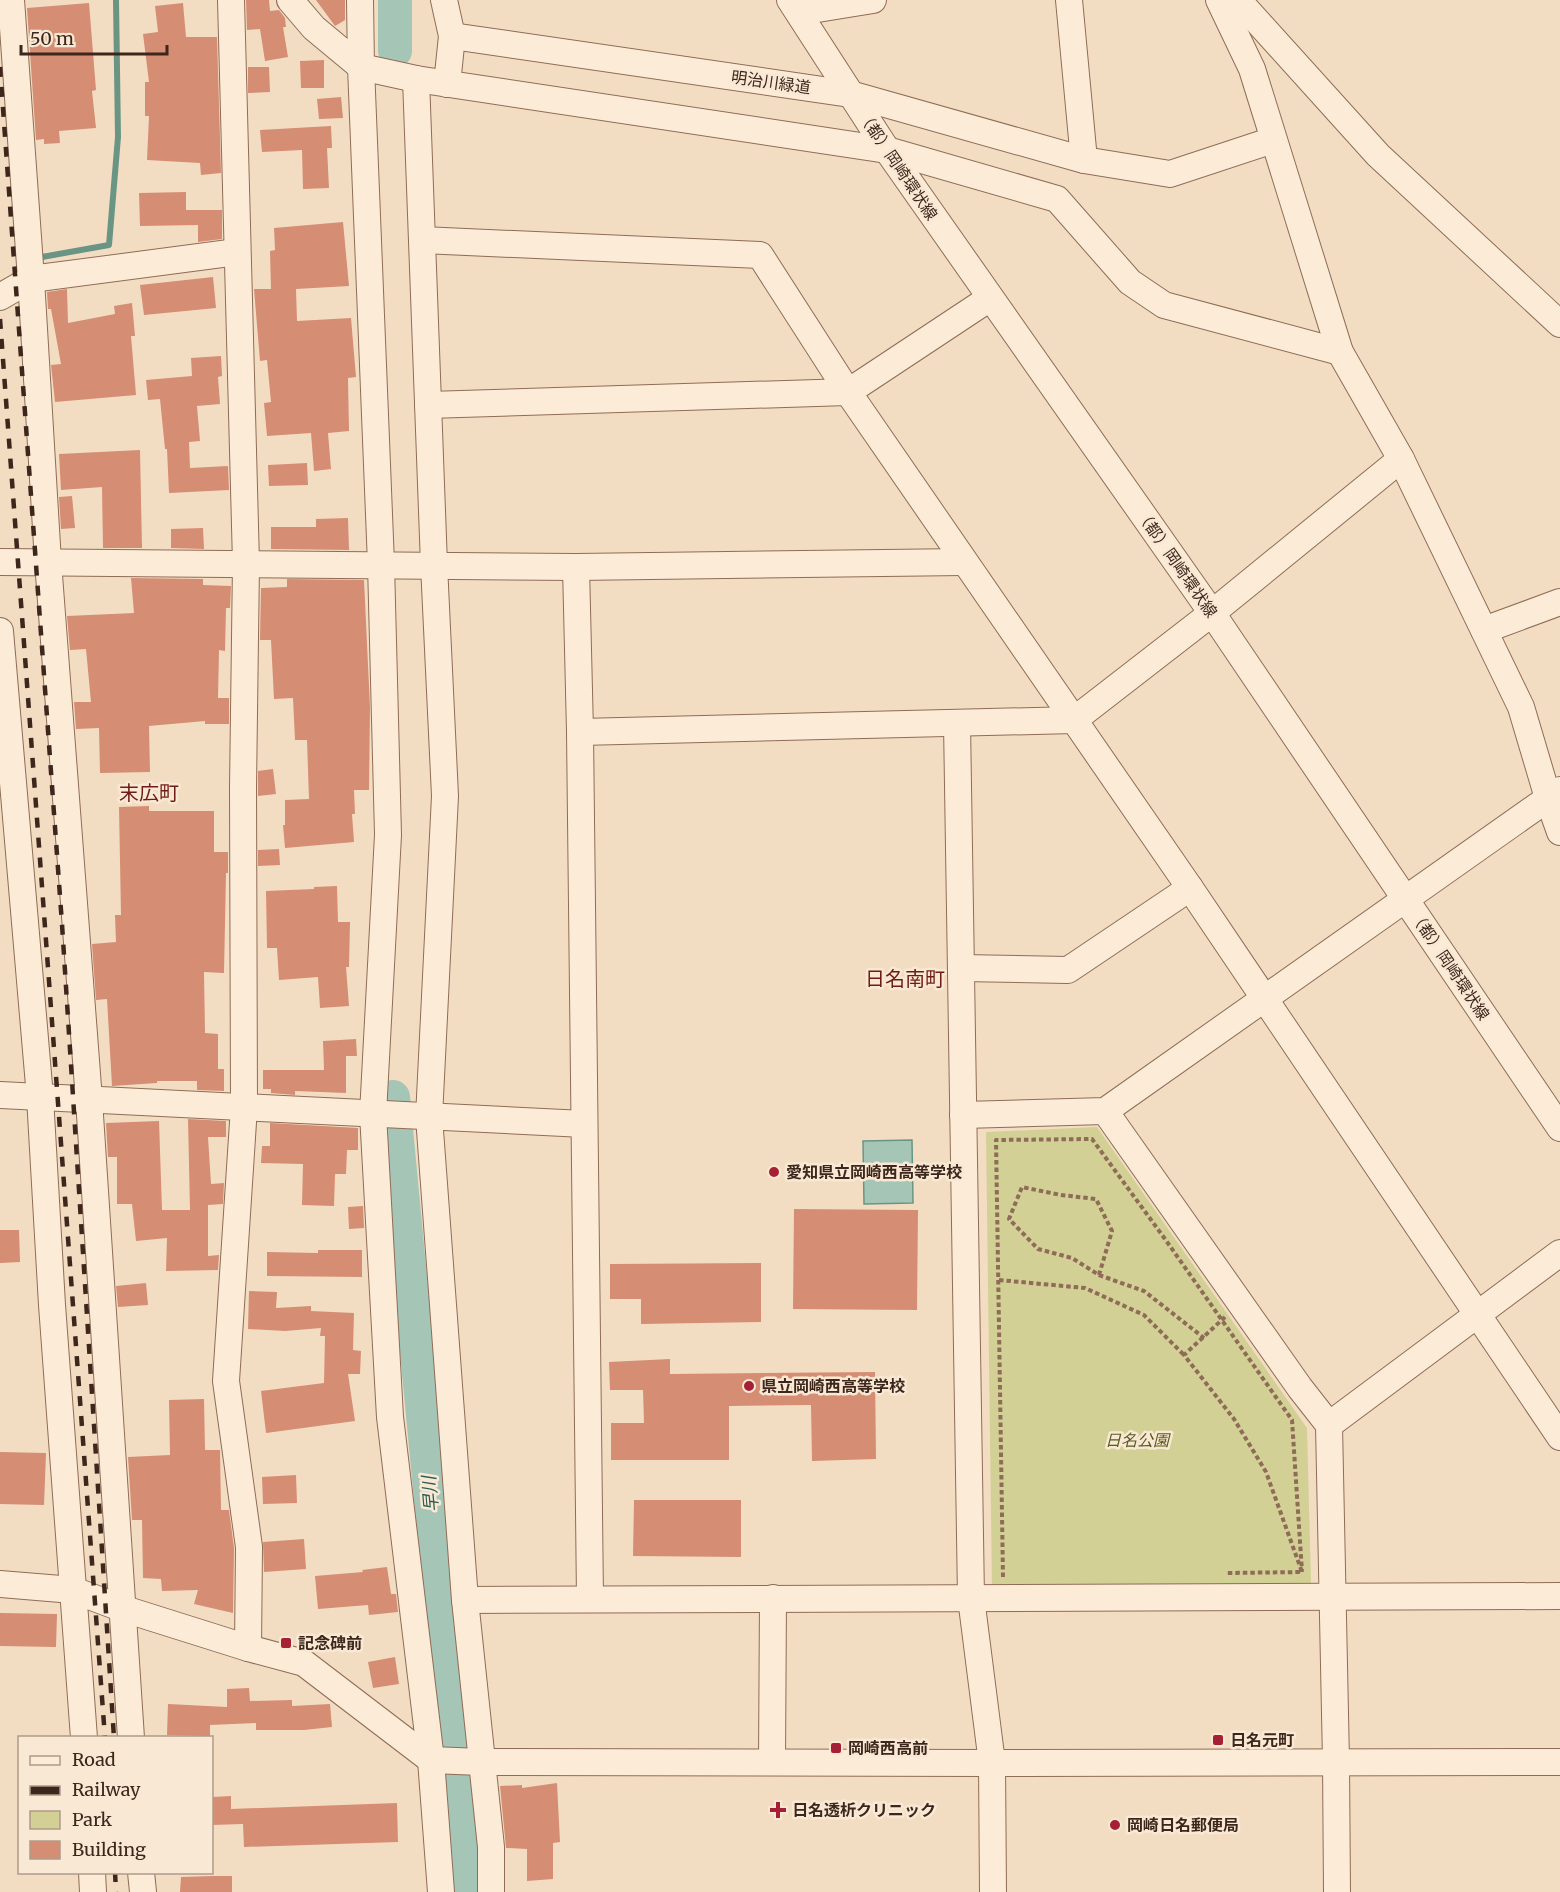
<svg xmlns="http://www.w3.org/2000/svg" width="1560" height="1892" font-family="Merriweather,'Noto Sans JP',serif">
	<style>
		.green { fill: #d2d095 }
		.water { fill: #a5c5b7; stroke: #6a9584; stroke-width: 1.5 }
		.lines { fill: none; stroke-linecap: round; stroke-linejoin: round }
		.stream { stroke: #6a9584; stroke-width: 6 }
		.river { stroke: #a5c5b7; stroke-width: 34 }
		.building { fill: #d58d74 }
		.minor-casing { stroke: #8f6c57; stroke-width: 28 }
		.path { stroke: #8f6c57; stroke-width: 4; stroke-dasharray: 4.5 3; stroke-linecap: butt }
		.minor { stroke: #fcebd7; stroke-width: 26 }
		.rail { stroke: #3d271d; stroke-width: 4.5; stroke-dasharray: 10 10; stroke-linecap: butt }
		.poi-dot { fill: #a52035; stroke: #f9e8d3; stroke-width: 2 }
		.labels { text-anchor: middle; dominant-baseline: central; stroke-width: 5; stroke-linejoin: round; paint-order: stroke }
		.street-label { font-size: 16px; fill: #3d271d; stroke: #f9e8d3 }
		.poi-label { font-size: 16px; font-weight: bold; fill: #3d271d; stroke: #f9e8d3; text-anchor: start }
		.park-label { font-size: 16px; font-style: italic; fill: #565c21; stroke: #f9e8d3 }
		.water-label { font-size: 18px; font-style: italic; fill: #2a5f53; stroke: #f9e8d3 }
		.quarter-label { font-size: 20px; fill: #6f1c17; stroke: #f9e8d3 }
	</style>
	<rect width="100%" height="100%" fill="#f3ddc2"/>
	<polygon class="green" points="1097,1127 1307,1428 1311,1584 992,1589 986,1132"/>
	<polygon class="water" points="912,1140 913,1203 864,1204 863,1141"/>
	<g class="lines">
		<polyline class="stream" points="42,257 109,245 118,137 116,0"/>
		<g class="river">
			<polyline points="395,0 395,51"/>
			<polyline points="393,1097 468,1892"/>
		</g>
	</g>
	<g class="building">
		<polygon points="246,0 269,0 270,11 279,10 285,18 286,27 283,27 288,57 265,61 260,29 247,30"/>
		<polygon points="316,0 345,0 345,20 335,26"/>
		<polygon points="89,3 96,90 92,91 96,128 59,131 60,143 44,144 44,139 36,140 27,8"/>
		<polygon points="183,3 186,37 217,37 221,173 201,175 200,163 147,160 149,116 145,116 145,82 149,82 143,34 158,32 155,6"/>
		<polygon points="324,60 324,88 301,88 300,61"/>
		<polygon points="248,67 269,67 270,92 248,93"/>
		<polygon points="341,97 343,118 319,119 317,99"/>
		<polygon points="331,126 332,148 327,148 329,188 303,189 302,150 262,152 260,130"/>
		<polygon points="186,192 186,210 222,210 222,239 198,242 198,225 140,226 139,193"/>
		<polygon points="343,222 349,286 296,289 297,321 351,318 356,377 348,378 349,431 328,433 331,469 314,471 311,433 267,436 264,403 271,402 267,360 260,361 254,289 271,289 270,251 275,250 274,228"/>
		<polygon points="213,277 216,308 144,315 140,285"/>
		<polygon points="67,289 68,323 115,314 114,306 132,303 135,336 131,336 136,395 55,402 51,365 61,364 51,309 48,309 47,292"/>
		<polygon points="221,356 222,376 218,377 220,404 197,406 200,441 189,442 190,468 228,466 229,490 169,493 167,449 165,449 160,399 148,400 146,380 192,376 191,358"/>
		<polygon points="140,450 142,548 103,548 102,487 61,490 59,454"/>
		<polygon points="307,463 308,485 269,486 268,465"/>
		<polygon points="72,496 75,528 61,529 59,497"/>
		<polygon points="348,518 349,550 271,549 271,527 316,527 316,519"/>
		<polygon points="203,528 204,549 171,548 171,529"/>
		<polygon points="131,578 203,579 203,585 231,586 230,608 226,608 225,651 219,650 218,698 229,698 229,724 205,724 205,721 149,726 150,772 100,773 99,728 76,729 74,702 91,702 86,649 70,650 67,616 134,613"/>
		<polygon points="287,579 364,580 370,707 369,790 354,790 355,814 352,814 354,842 285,848 283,825 285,825 285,800 309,799 307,740 295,740 293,698 274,699 271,640 260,640 261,588 287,587"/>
		<polygon points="273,769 276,794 258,796 258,771"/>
		<polygon points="149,806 149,811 214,811 214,852 228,852 228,873 226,873 224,973 204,972 205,1033 218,1034 218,1069 224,1069 224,1091 197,1090 197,1081 157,1081 157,1083 112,1086 107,999 96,1000 92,944 116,942 115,915 121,915 119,807"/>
		<polygon points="279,849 280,865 258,866 258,850"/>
		<polygon points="337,886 338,922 350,922 349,967 346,967 349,1006 320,1008 318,977 279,980 277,948 267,948 266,891 314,889 314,887"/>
		<polygon points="356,1039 357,1056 346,1056 346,1093 295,1091 295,1095 271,1093 271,1089 263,1089 263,1070 324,1070 323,1041"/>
		<polygon points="188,1119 226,1121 226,1137 208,1137 211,1184 224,1183 223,1204 208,1205 208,1256 219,1255 218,1270 166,1271 167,1238 136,1241 132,1204 117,1204 117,1157 108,1157 106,1123 159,1121 162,1210 190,1210"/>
		<polygon points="270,1123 358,1128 358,1150 347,1150 346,1174 335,1174 334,1206 302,1205 303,1164 261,1163 262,1146 270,1146"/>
		<polygon points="363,1206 364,1228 349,1229 348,1207"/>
		<polygon points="794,1209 918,1210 917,1310 793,1309"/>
		<polygon points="0,1230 19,1230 20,1262 0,1263"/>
		<polygon points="318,1250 362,1250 362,1277 267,1276 267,1252 318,1253"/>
		<polygon points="761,1263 761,1322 641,1324 641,1299 610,1299 610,1264"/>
		<polygon points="146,1283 148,1305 118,1307 116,1286"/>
		<polygon points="249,1291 277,1292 276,1308 311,1306 311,1311 354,1313 353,1350 361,1351 360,1374 348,1374 355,1421 266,1433 261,1391 324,1383 325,1336 320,1336 321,1328 285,1331 248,1329"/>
		<polygon points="670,1359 670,1374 875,1372 876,1459 812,1461 811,1405 729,1406 729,1460 611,1460 611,1423 644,1423 643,1390 610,1390 609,1362"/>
		<polygon points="204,1399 205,1450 220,1450 221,1510 229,1510 234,1548 233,1613 194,1604 198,1590 162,1591 161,1579 143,1578 142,1520 132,1520 128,1457 170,1455 169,1400"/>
		<polygon points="0,1452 46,1453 44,1505 0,1504"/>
		<polygon points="296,1475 297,1503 263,1504 262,1477"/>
		<polygon points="634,1500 741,1500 741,1557 633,1556"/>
		<polygon points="304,1539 306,1569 264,1572 263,1542"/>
		<polygon points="387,1567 391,1594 396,1594 398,1612 369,1615 368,1605 318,1609 315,1576 363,1572 362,1570"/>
		<polygon points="0,1613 57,1614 56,1647 0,1646"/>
		<polygon points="395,1657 399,1684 373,1688 368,1662"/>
		<polygon points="249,1688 250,1701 292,1700 292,1706 330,1704 332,1727 304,1730 256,1730 256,1723 210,1725 210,1736 167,1735 168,1704 227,1707 227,1689"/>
		<polygon points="557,1783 560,1842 553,1843 553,1879 527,1881 527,1849 506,1848 500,1786 522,1785 522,1788"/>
		<polygon points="231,1796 231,1809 397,1803 398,1842 244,1847 243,1824 212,1825 212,1797"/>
		<polygon points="213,1876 232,1876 232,1892 180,1892 181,1877"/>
	</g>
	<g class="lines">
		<defs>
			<g id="minor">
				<polyline points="11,0 31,279 48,562 89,1100 131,1738"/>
				<polyline points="231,0 246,563 243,788 244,1107 226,1381 249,1547 248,1648"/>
				<polyline points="290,0 314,28 361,67 416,79 887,150 1057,199 1130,282 1164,305 1340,352"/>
				<polyline points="360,0 361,67 381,564 388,835 373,1114 390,1417 431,1760 441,1892"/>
				<polyline points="444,0 452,36 447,84"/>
				<polyline points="790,0 887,150 1212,613 1560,1128"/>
				<polyline points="1069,0 1084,160"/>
				<polyline points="1219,0 1252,69 1340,352 1401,459 1521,707 1548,798 1560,832"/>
				<polyline points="1238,0 1378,155 1560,324"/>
				<polyline points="799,12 873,0"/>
				<polyline points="452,36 850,94 1084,160 1170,174 1273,140"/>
				<polyline points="416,79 434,565 445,796 429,1117 465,1600 491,1847 491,1892"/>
				<polyline points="422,240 760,255 848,392 1190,888 1560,1437"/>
				<polyline points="0,297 31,279 237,252"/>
				<polyline points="428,405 848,392 990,298"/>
				<polyline points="0,562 576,567 964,562"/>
				<polyline points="576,567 580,732 590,1599"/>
				<polyline points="1484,630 1560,602"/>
				<polyline points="0,631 40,1097 52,1305 84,1738"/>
				<polyline points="957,723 971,1598 992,1763 993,1892"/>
				<polyline points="580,732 1074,720 1212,613 1401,459"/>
				<polyline points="961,968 1068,970 1190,888"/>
				<polyline points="0,1095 584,1124"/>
				<polyline points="1105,1111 1300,1388 1329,1425 1336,1761 1337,1892"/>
				<polyline points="963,1115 1105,1111 1560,790"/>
				<polyline points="1329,1425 1560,1253"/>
				<polyline points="0,1584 73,1590 121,1608 248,1648 304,1663 431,1760 481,1762 992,1763 1560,1762"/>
				<polyline points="465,1600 1560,1596"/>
				<polyline points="772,1761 773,1598"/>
				<polyline points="92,1872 93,1892"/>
				<polyline points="141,1872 143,1892"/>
			</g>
		</defs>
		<use href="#minor" class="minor-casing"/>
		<g class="path">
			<polyline points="1099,1275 1112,1231 1096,1199 1061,1195 1022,1187 1009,1219 1038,1249 1072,1258 1099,1275 1144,1291 1204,1338"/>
			<polyline points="999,1280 1085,1288 1144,1315 1184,1355"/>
			<polyline points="1225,1317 1184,1355 1234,1419 1266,1472 1302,1572 1227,1573"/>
			<polyline points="1003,1577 996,1140 1092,1139 1165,1239 1292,1420 1302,1572"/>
		</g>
		<use href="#minor" class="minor"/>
		<g class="rail">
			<polyline points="0,67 62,924 114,1738"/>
			<polyline points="0,319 105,1738"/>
			<polyline points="115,1872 116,1892"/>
		</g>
	</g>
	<g class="poi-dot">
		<circle cx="774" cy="1172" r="6"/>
		<circle cx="749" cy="1386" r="6"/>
		<rect x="280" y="1637" width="12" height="12" rx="3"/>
		<rect x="1212" y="1734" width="12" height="12" rx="3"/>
		<rect x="830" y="1742" width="12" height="12" rx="3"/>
		<path d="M775 1801h6v6h6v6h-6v6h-6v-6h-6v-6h6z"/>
		<circle cx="1115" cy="1825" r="6"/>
	</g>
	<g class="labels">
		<g class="street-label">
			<text transform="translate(771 82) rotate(8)">明治川緑道</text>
			<text transform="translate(898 165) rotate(56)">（都）岡崎環状線</text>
			<text transform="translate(1177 563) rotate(55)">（都）岡崎環状線</text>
			<text transform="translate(1450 965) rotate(56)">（都）岡崎環状線</text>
		</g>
		<g class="poi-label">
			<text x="786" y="1172">愛知県立岡崎西高等学校</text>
			<text x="761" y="1386">県立岡崎西高等学校</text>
			<text x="298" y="1643">記念碑前</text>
			<text x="1230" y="1740">日名元町</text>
			<text x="848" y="1748">岡崎西高前</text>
			<text x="792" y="1810">日名透析クリニック</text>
			<text x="1127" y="1825">岡崎日名郵便局</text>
		</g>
		<g class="park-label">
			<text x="1137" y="1440">日名公園</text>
		</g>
		<g class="water-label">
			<text transform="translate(430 1494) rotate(-95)">早川</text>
		</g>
		<g class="quarter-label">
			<text x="149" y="792">末広町</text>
			<text x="905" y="978">日名南町</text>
		</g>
	</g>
	<rect x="18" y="1736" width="195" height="138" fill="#f9e8d3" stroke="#ae9b8a" stroke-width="1.5"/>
	<rect x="30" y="1756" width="30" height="9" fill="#fcebd7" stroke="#ae9b8a" stroke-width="1.5"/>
	<text x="72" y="1766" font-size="18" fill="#3d271d">Road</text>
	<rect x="30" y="1786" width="30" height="9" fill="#3d271d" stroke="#ae9b8a" stroke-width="1.5"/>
	<text x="72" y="1796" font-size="18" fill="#3d271d">Railway</text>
	<rect x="30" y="1811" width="30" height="18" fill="#d2d095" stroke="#ae9b8a" stroke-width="1.5"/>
	<text x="72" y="1826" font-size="18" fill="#3d271d">Park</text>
	<rect x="30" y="1841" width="30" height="18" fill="#d58d74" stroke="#ae9b8a" stroke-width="1.5"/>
	<text x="72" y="1856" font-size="18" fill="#3d271d">Building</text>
	<path d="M21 45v9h146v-9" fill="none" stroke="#3d271d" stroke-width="3"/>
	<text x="30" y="45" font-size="18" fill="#3d271d" stroke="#f9e8d3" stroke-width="4.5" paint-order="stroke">50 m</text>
</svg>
